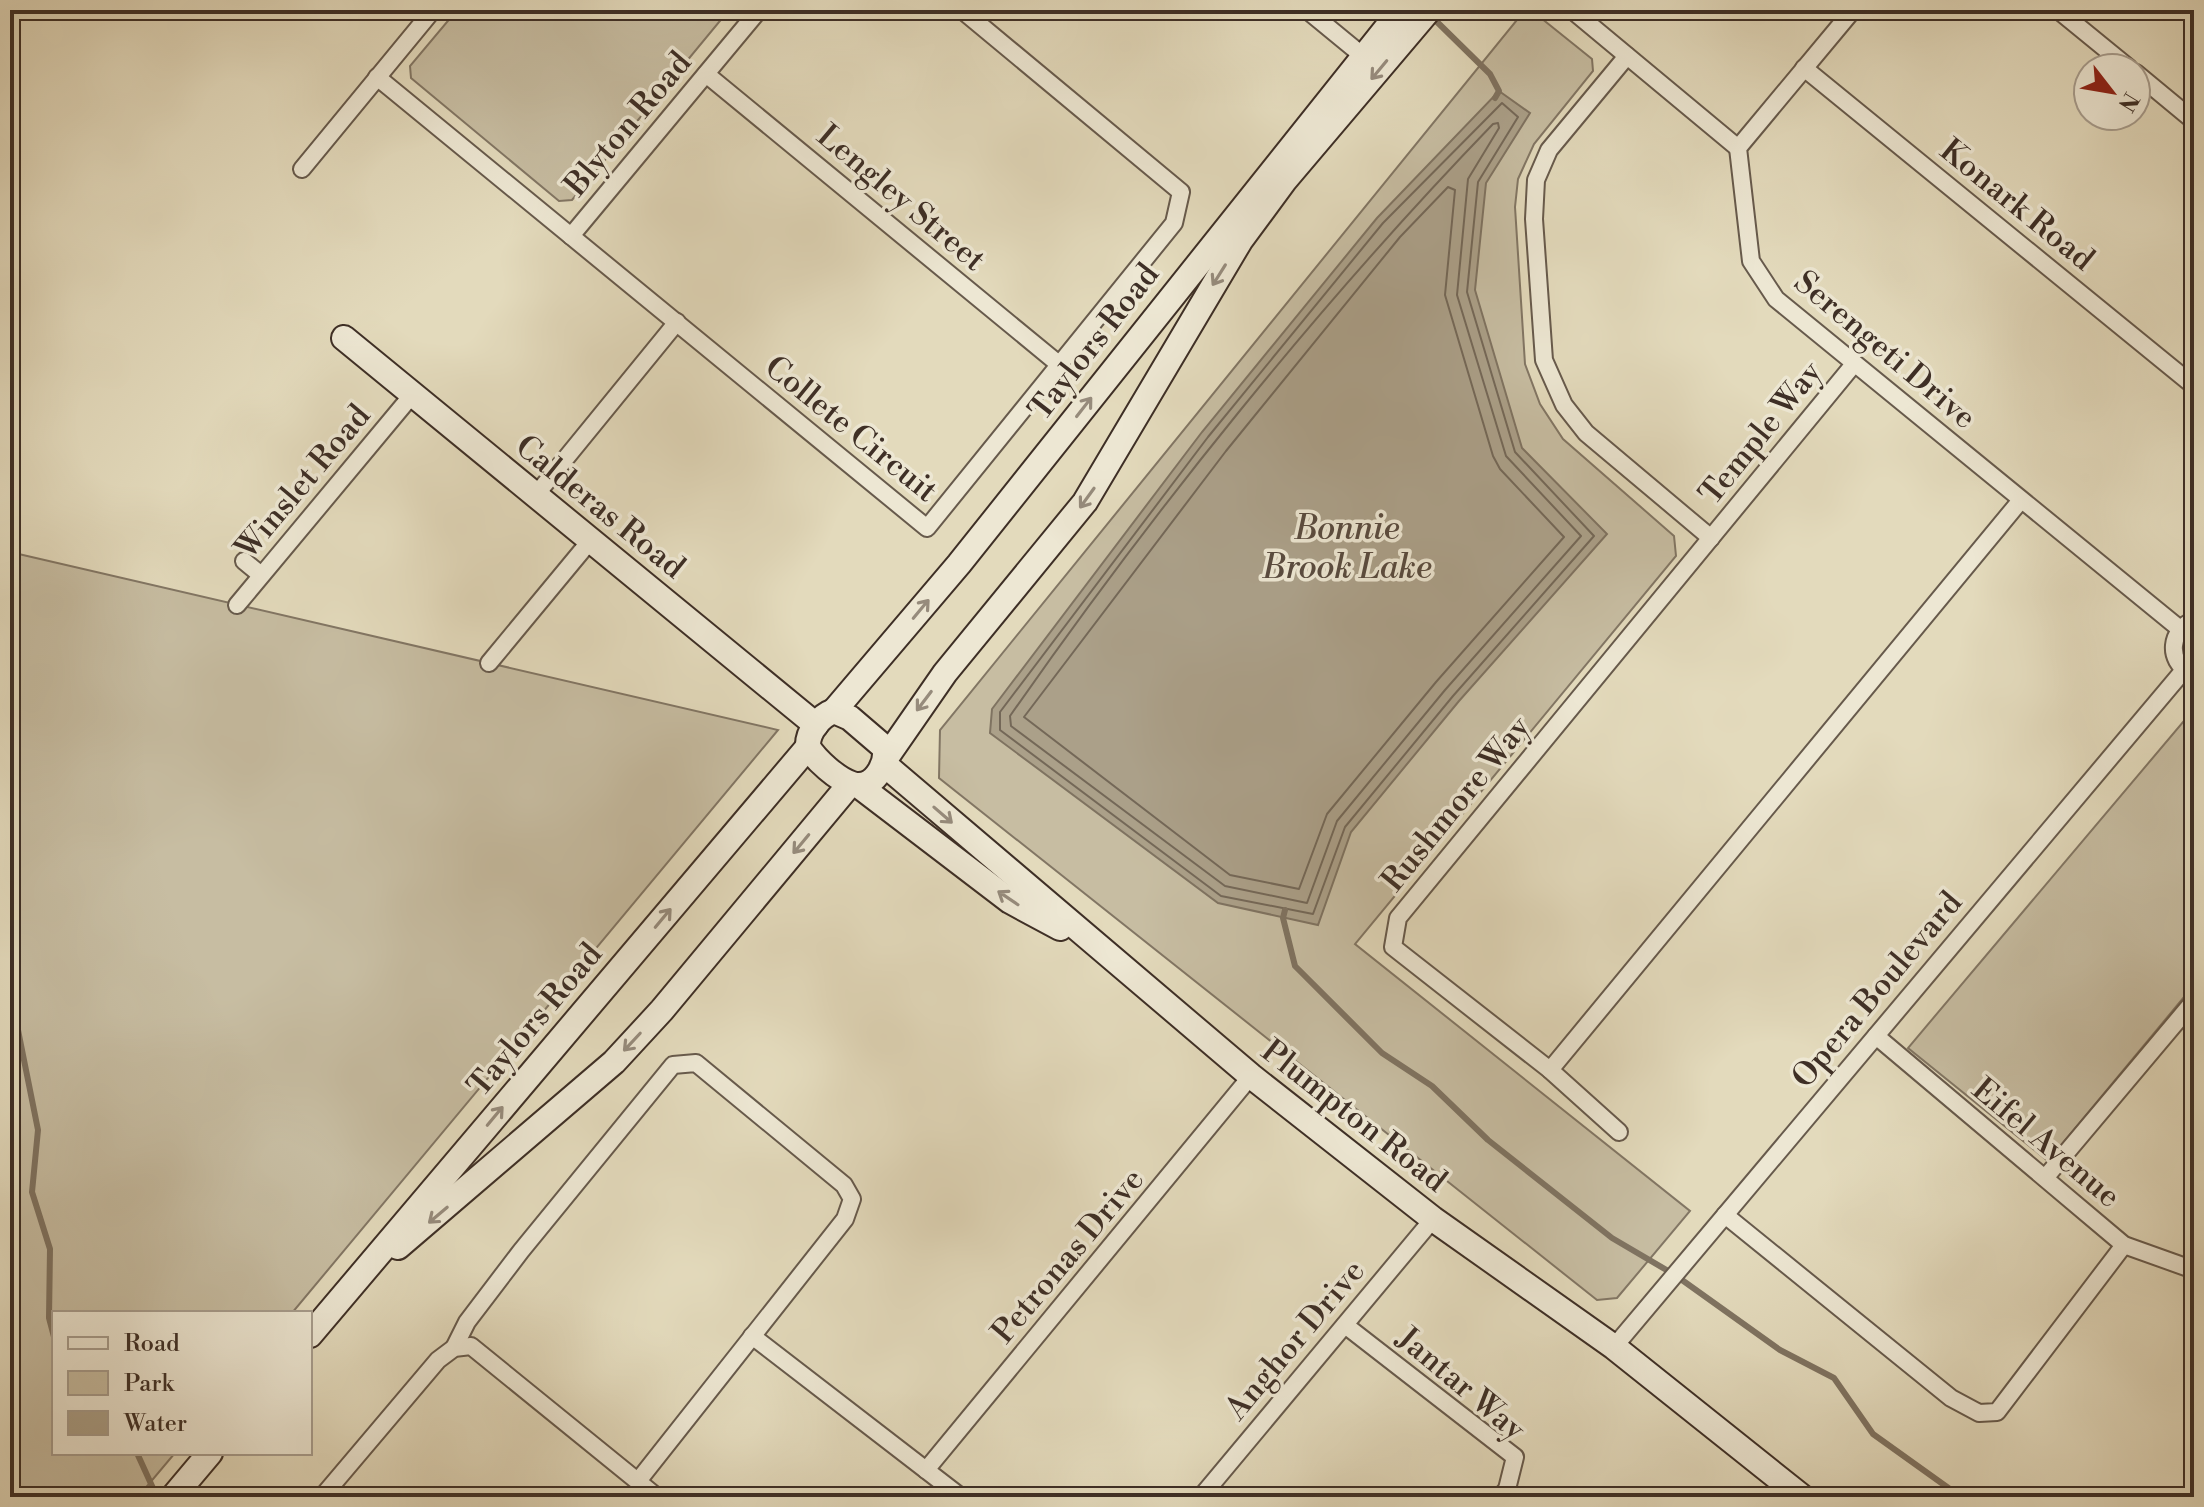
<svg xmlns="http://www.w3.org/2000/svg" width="2204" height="1507" font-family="'Libre Bodoni',serif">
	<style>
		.green { fill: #c7bda2; stroke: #827664; stroke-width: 2 }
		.water { fill: #aba089; stroke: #7f7361; stroke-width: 2 }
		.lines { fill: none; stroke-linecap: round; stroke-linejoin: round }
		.shore { stroke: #746858; stroke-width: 2 }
		.stream { stroke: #7f7361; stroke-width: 6 }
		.street-casing { stroke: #675a4c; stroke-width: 20 }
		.secondary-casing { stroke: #3e2f26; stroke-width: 28 }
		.street { stroke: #ede7d3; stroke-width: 16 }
		.secondary { stroke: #ede7d3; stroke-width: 24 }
		.oneway { stroke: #968b7c }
		.labels { text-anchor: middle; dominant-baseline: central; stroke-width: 7; stroke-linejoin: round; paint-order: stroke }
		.street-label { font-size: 32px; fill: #3e2f26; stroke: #ede7d3 }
		.water-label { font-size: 34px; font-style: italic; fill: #594b3f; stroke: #ede7d3 }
	</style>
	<rect width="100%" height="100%" fill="#e3dabc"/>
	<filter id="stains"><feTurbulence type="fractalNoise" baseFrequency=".0025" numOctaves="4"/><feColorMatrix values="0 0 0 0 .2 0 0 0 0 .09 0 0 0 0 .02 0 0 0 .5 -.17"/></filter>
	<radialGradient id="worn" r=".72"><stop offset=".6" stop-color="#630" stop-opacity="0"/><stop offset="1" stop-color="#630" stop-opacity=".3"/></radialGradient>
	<g class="green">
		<polygon points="457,10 729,10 572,200 559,201 411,78 410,66"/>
		<polygon points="1525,10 1531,10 1592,59 1593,71 1534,144 1518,179 1515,207 1525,364 1540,404 1563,439 1674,536 1676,556 1355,944 1690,1211 1617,1298 1597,1300 939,778 940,730"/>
		<polygon points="10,552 778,730 292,1313 54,1313 54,1453 175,1453 138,1497 10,1497"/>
		<polygon points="2194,709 2194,985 2048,1161 1908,1048"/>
	</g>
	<polygon class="water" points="1499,91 1530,113 1486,183 1475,290 1522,448 1607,534 1459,701 1351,832 1318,925 1218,903 990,733 992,709 1202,432 1377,218"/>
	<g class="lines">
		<g class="shore">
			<polygon points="1502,103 1518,117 1478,182 1467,292 1515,452 1594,536 1453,696 1345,827 1313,914 1221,896 1000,730 1000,712 1208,437 1383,223"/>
			<path d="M1498,123L1499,128L1468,179L1457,295L1506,456L1581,536L1445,690L1337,821L1307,903L1225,886L1011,726L1010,716C1153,511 1320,303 1493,124Z"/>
			<polygon points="1448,187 1455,190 1445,295 1493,456 1500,469 1564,537 1436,682 1327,814 1299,889 1230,875 1024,717 1226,451 1400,237"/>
		</g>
		<g class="stream">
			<polyline points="1431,16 1490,74 1499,91 1495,98"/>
			<polyline points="1285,910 1283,918 1295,966 1382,1053 1432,1086 1488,1140 1612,1238 1675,1275 1780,1350 1834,1378 1873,1434 1961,1497"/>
			<polyline points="10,1018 17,1025 38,1130 32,1192 50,1249 49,1318 54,1337"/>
			<polyline points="137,1453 157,1497"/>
		</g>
		<defs>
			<g id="street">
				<polyline points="1307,10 1363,56"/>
				<polyline points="1572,10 1738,148"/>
				<polyline points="1853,10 1738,148 1751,261 1776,299 2180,629"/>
				<polyline points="2058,10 2129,68"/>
				<polyline points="1627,56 1549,150 1536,180 1534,219 1544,360 1564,405 1586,433 1711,538"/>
				<polyline points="1804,68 2194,386"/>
				<polyline points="2136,73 2194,121"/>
				<polyline points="706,74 1061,366"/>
				<polyline points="377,77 927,528 1174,223 1181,192 962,10"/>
				<polyline points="302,169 433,10"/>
				<polyline points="571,236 759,10"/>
				<polyline points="1854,364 1398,918 1393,947 1550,1070 2021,500"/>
				<polyline points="535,496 677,322"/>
				<polyline points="244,561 261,575"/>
				<polyline points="237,605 412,395"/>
				<polyline points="489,663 590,541"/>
				<path d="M2190,673C2166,660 2170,630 2194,620"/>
				<polyline points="1876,1036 2124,1245 2194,1270"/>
				<polyline points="1550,1070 1619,1132"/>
				<polyline points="2045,1178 2194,1001"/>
				<polyline points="1725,1215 1951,1398 1979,1413 1997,1412 2124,1245"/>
				<polyline points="1345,1325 1515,1457 1507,1489 1500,1497"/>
				<polyline points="752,1336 961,1497"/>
				<polyline points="1614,1347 2184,670"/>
				<polyline points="454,1348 467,1322 521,1251 673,1065 696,1063 844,1185 852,1199 845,1219 638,1481"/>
				<polyline points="926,1470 1251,1076"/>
				<polyline points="322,1497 438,1360 454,1348 471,1346 657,1497"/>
				<polyline points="1201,1497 1433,1219"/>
			</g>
			<g id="secondary">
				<polyline points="344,338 816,725"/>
				<polyline points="834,711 959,564 1401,10"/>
				<path d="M834,711L850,718L885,748C887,765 873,791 852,784C837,779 816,760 808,747C807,732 820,716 834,711Z"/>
				<polyline points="886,758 945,673 1085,502 1240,241 1285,180 1429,10"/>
				<polyline points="884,764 1251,1076 1433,1219 1614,1347 1802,1497"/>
				<polyline points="858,785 1010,901 1060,928"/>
				<polyline points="398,1247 614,1062 662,1010 850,784"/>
				<polyline points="310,1335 808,747"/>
				<polyline points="173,1497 210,1453"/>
			</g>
		</defs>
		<use href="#street" class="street-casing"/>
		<use href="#secondary" class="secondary-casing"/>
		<use href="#street" class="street"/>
		<use href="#secondary" class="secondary"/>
	</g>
	<defs><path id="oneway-shaft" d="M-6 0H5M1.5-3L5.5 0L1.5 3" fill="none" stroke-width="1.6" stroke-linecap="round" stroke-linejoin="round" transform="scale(2)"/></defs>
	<g class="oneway">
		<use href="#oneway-shaft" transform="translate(1379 70) rotate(130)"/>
		<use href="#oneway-shaft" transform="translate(1219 275) rotate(122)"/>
		<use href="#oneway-shaft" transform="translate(1084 407) rotate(-52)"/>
		<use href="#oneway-shaft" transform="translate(1087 498) rotate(126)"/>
		<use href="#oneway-shaft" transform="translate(921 609) rotate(-50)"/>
		<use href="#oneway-shaft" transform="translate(924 701) rotate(127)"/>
		<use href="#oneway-shaft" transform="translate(943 815) rotate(41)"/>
		<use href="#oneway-shaft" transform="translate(801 844) rotate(130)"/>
		<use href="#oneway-shaft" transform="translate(1008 898) rotate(-146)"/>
		<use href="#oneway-shaft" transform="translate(663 918) rotate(-50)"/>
		<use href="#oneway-shaft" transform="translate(632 1042) rotate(133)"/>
		<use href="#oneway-shaft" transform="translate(495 1116) rotate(-50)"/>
		<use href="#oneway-shaft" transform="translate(438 1215) rotate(140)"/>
	</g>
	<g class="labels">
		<g class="street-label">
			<text transform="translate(628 124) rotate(-50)">Blyton Road</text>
			<text transform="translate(901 198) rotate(40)">Lengley Street</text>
			<text transform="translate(2017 205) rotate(39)">Konark Road</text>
			<text transform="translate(1094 342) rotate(-52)">Taylors Road</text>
			<text transform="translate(1885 350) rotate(40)">Serengeti Drive</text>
			<text transform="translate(851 429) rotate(39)">Collete Circuit</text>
			<text transform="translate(1761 433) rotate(-51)">Temple Way</text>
			<text transform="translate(303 482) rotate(-50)">Winslet Road</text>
			<text transform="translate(600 507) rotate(39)">Calderas Road</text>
			<text transform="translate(1456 804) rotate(-51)">Rushmore Way</text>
			<text transform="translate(1877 990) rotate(-50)">Opera Boulevard</text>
			<text transform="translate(535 1020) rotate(-50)">Taylors Road</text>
			<text transform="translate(1354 1116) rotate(38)">Plumpton Road</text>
			<text transform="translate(2046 1143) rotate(40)">Eifel Avenue</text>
			<text transform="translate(1068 1256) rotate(-50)">Petronas Drive</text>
			<text transform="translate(1295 1340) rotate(-50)">Anghor Drive</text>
			<text transform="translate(1461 1384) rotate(40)">Jantar Way</text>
		</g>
		<g class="water-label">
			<text x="1347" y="529">Bonnie<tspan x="1347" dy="39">Brook Lake</tspan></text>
		</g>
	</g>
	<rect width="2204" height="1507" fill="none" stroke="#e3dabc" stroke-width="40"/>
	<rect x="12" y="12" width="2180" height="1483" fill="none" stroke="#3e2f26" stroke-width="4"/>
	<rect x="20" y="20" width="2164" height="1467" fill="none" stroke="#3e2f26" stroke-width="2"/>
	<rect x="52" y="1311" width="260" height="144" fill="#ede7d3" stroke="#a79d8e" stroke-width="2"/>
	<rect x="68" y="1337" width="40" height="12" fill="#ede7d3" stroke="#a79d8e" stroke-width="2"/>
	<text x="124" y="1351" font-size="24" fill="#3e2f26">Road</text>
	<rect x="68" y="1371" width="40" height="24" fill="#c7bda2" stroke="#a79d8e" stroke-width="2"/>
	<text x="124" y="1391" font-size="24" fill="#3e2f26">Park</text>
	<rect x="68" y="1411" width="40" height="24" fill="#aba089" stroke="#a79d8e" stroke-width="2"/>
	<text x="124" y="1431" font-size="24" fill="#3e2f26">Water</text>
	<g transform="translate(2112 92) rotate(121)"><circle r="38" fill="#ede7d3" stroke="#a79d8e" stroke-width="2"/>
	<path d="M0-6L14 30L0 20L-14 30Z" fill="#8f2418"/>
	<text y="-12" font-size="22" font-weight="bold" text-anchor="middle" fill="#3e2f26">N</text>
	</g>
	<rect width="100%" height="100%" filter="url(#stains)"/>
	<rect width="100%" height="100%" fill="url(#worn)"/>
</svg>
